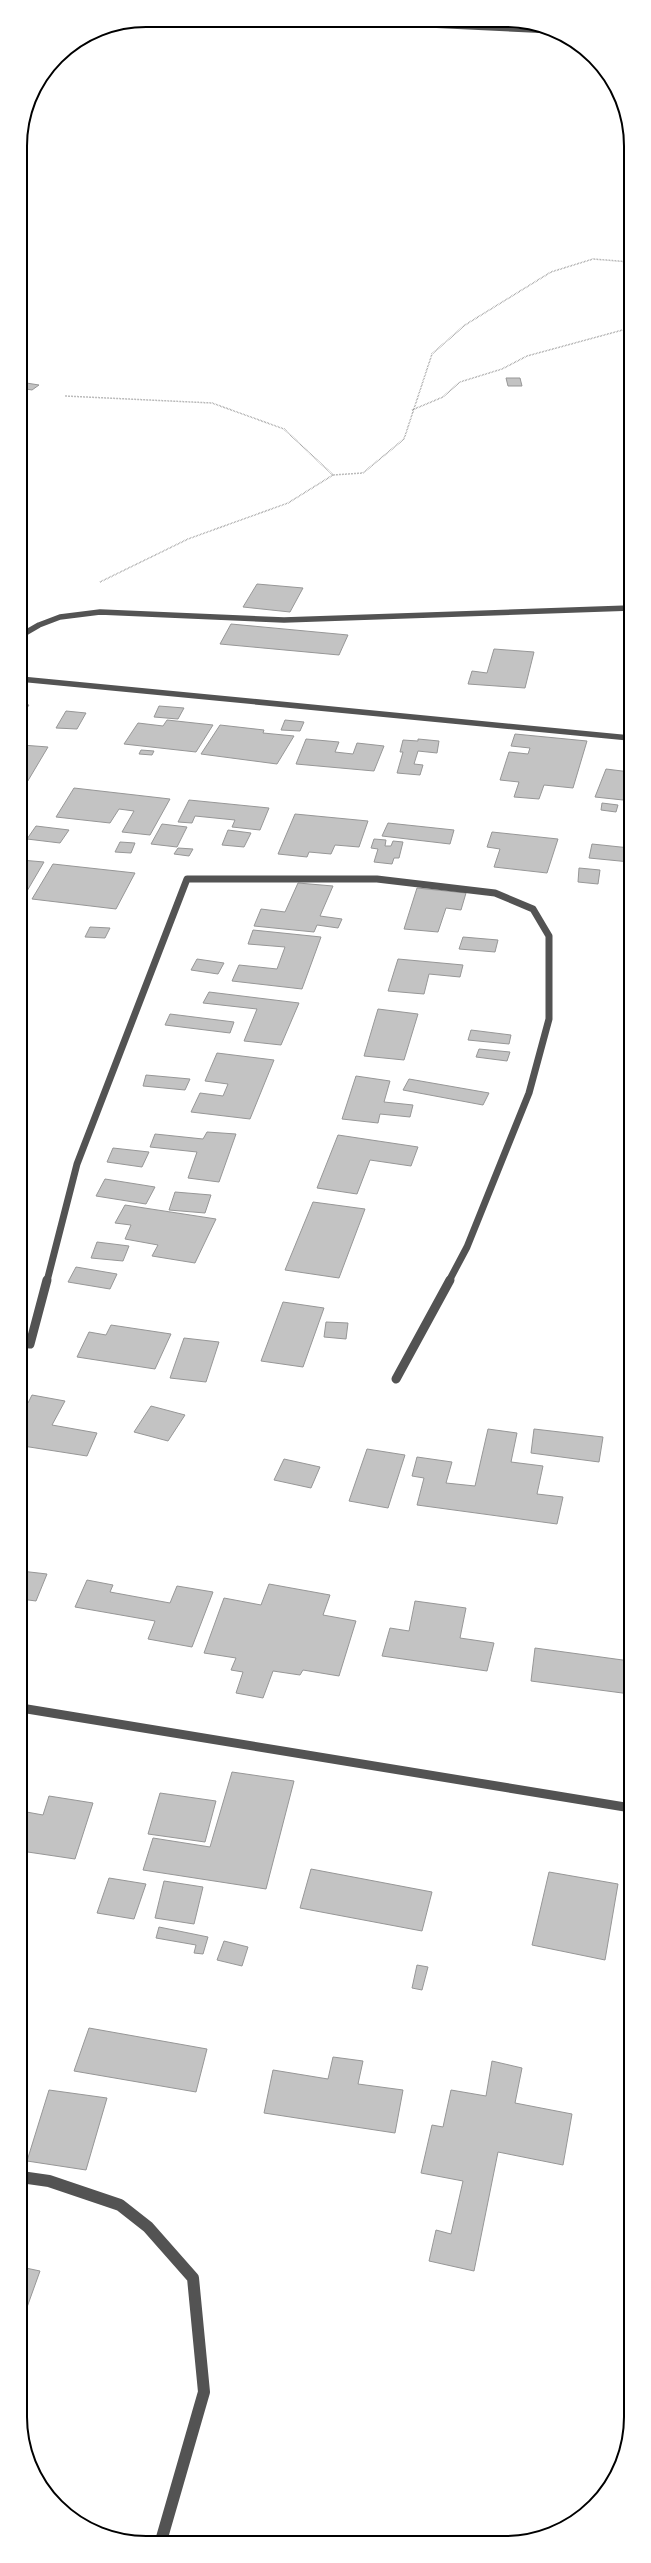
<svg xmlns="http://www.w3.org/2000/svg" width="651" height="2563" font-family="'Fira Sans Condensed',sans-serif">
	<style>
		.building { fill: #c3c3c3; stroke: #979797 }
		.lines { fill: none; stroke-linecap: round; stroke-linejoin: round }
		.path { stroke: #757575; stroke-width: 1.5; stroke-dasharray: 0.5 1; stroke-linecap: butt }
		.minor-far4 { stroke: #535353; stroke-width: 3.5 }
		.minor-far3 { stroke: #535353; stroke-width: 5.5 }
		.minor-far2 { stroke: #535353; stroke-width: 7 }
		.minor-far1 { stroke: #535353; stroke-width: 9 }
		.minor { stroke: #535353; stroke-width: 12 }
		.rim { fill: none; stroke: #000; stroke-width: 2 }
	</style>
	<rect width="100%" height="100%" fill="#fff"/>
	<g class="building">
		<polygon points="506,378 520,378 522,386 508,386"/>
		<polygon points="20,382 39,385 32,390 20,388"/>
		<polygon points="257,584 303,588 290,612 243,607"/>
		<polygon points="231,624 348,635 339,655 220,644"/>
		<polygon points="494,649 534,652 525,688 468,684 472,671 487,673"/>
		<polygon points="20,704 29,705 20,718"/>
		<polygon points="159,706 184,708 178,719 154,717"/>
		<polygon points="66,711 86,713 77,729 56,728"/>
		<polygon points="167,720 213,725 196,752 124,744 138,723 163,726"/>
		<polygon points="285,720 304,722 300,731 281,730"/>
		<polygon points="220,725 264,730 263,733 294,736 277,764 201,754"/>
		<polygon points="515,734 587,741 573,788 544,785 539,799 514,797 519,782 500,780 509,752 528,754 530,748 511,746"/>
		<polygon points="306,739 339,742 335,752 353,754 357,743 384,746 374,771 296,764"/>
		<polygon points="418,739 439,741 437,753 418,751 414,764 423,765 420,775 397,773 403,752 400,752 403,740 418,741"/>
		<polygon points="22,745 48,747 26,784 20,783"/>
		<polygon points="141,750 154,751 152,755 139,754"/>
		<polygon points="606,769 630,772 630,793 626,793 623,800 595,797"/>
		<polygon points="74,788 170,799 150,835 122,832 134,811 119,809 110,823 56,817"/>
		<polygon points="189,800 269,808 260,830 232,827 235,820 195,816 192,823 178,822"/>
		<polygon points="602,803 618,805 616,812 601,810"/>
		<polygon points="295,814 368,821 359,847 335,845 331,854 309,852 307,857 278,854"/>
		<polygon points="388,823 454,830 450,844 382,836"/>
		<polygon points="162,824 187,827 177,847 151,844"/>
		<polygon points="36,826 69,830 60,843 27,839"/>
		<polygon points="228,830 251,833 244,847 222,845"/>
		<polygon points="492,832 558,839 547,873 494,867 500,849 487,847"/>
		<polygon points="374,839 386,840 385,846 391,846 393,841 403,842 399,858 394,858 392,864 374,862 378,849 371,848"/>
		<polygon points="120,842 135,843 131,853 115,852"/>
		<polygon points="592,844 630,848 630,862 589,858"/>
		<polygon points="178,848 193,849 189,856 174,854"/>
		<polygon points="21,860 44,862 27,891 21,891 21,877 23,877 27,870 21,869"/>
		<polygon points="53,864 135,873 116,909 32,899"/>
		<polygon points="579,868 600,870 598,884 578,882"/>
		<polygon points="298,883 333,886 320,916 342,919 338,928 317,925 314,932 254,926 261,909 285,912"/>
		<polygon points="417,888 466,893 461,910 446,908 438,932 404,929"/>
		<polygon points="90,927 110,928 105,938 85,937"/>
		<polygon points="253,930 321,937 302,989 232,981 239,965 277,969 285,947 248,944"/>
		<polygon points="463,937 498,940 495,952 459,949"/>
		<polygon points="197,959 224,963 218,974 191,970"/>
		<polygon points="398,959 463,965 460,977 429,974 424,994 388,991"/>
		<polygon points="209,992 299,1003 281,1045 244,1041 257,1009 203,1003"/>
		<polygon points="378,1009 418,1014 404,1060 364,1056"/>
		<polygon points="170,1014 234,1022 230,1033 165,1025"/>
		<polygon points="471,1030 511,1035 509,1044 468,1040"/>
		<polygon points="479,1049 510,1052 507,1061 476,1057"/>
		<polygon points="217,1053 274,1060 250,1119 191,1112 200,1093 223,1096 228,1084 205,1081"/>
		<polygon points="146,1075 190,1079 185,1090 143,1086"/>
		<polygon points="356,1076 390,1081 384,1102 413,1105 410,1117 380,1114 378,1123 342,1119"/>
		<polygon points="409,1079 489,1093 483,1105 403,1090"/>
		<polygon points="207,1132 236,1134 219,1182 188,1178 197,1152 150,1147 155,1134 203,1139"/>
		<polygon points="338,1135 418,1147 411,1166 370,1160 357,1194 317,1188"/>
		<polygon points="113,1148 149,1152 142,1167 107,1162"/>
		<polygon points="105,1179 155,1187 146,1204 96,1196"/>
		<polygon points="175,1192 211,1195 205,1213 169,1210"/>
		<polygon points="313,1202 365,1209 339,1278 285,1270"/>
		<polygon points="125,1205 216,1219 195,1263 152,1256 158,1245 125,1239 131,1225 115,1223"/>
		<polygon points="97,1242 129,1246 123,1261 91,1258"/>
		<polygon points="76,1267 117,1274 110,1289 68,1282"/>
		<polygon points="283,1302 324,1308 303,1367 261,1361"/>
		<polygon points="326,1322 348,1323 346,1339 324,1337"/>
		<polygon points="111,1325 171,1334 155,1369 77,1357 89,1332 106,1335"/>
		<polygon points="184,1338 219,1342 206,1382 170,1378"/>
		<polygon points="32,1395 65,1401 52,1425 97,1433 87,1456 23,1446 21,1451 21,1402 28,1403"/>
		<polygon points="151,1406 185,1415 168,1441 134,1432"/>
		<polygon points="488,1429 517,1433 511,1462 543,1466 537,1494 563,1497 557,1524 417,1505 424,1478 412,1476 417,1457 452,1462 446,1483 475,1486"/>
		<polygon points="534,1429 603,1437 599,1462 531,1453"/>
		<polygon points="367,1449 405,1455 388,1508 349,1501"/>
		<polygon points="284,1459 320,1467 311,1488 274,1480"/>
		<polygon points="21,1571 47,1574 36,1601 21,1599"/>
		<polygon points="87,1580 113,1585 110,1592 170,1603 177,1586 213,1592 192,1647 148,1639 155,1621 75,1607"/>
		<polygon points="269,1584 330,1595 323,1615 356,1621 339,1676 303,1670 300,1675 273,1671 263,1698 236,1693 243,1672 231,1670 236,1658 204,1653 224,1598 261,1605"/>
		<polygon points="415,1601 466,1608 460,1638 494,1643 487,1671 382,1656 390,1628 409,1631"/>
		<polygon points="535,1648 630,1661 630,1694 531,1681"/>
		<polygon points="232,1772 294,1781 266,1889 143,1870 153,1838 210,1847"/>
		<polygon points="160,1793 216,1801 205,1842 148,1834"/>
		<polygon points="49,1796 93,1803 75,1859 21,1851 21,1811 43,1815"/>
		<polygon points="311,1869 432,1892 422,1931 300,1908"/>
		<polygon points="549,1872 618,1884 605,1960 532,1945"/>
		<polygon points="109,1878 146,1884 134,1919 97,1913"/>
		<polygon points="164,1881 203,1887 194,1924 155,1918"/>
		<polygon points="159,1927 208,1937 203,1954 194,1953 196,1945 156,1938"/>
		<polygon points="224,1941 248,1947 242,1966 217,1960"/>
		<polygon points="417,1965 428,1967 422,1990 412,1988"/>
		<polygon points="89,2028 207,2049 196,2092 74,2071"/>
		<polygon points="333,2057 363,2061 358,2084 403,2090 395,2133 264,2113 273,2070 328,2079"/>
		<polygon points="492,2061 522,2068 515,2103 572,2114 563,2165 498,2152 474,2271 429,2261 436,2230 451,2234 463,2181 421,2173 432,2125 443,2127 451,2090 486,2096"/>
		<polygon points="49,2090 107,2098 86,2170 27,2161"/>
		<polygon points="21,2267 40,2271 21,2324"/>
	</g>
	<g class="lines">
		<g class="path">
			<polyline points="65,396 212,403 284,429 333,475 363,473 404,439 432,354 465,325 551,272 593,259 630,262"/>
			<polyline points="412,410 443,397 460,382 502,369 527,356 630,328"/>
			<polyline points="100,582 188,539 288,503 333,475"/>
		</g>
		<polyline class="minor-far4" points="326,21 555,32"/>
		<g class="minor-far3">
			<polyline points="20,636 39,625 60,617 100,612 284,620 630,608"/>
			<polyline points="20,679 630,738"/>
		</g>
		<polyline class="minor-far2" points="47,1281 77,1164 187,879 377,879 495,893 533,909 549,936 549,1019 529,1093 467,1247 449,1281"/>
		<g class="minor-far1">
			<polyline points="21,1343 30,1344 47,1280"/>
			<polyline points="396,1379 450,1280"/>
			<polyline points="21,1708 631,1808"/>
		</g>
		<polyline class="minor" points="21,2177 49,2181 120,2205 148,2227 193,2278 204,2392 161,2541"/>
	</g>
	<path d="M0 0H651V2563H0ZM146 27H505A119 119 0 0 1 624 146V2417A119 119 0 0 1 505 2536H146A119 119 0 0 1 27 2417V146A119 119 0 0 1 146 27Z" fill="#fff" fill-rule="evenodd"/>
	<path class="rim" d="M146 27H505A119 119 0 0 1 624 146V2417A119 119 0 0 1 505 2536H146A119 119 0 0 1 27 2417V146A119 119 0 0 1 146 27Z"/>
</svg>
